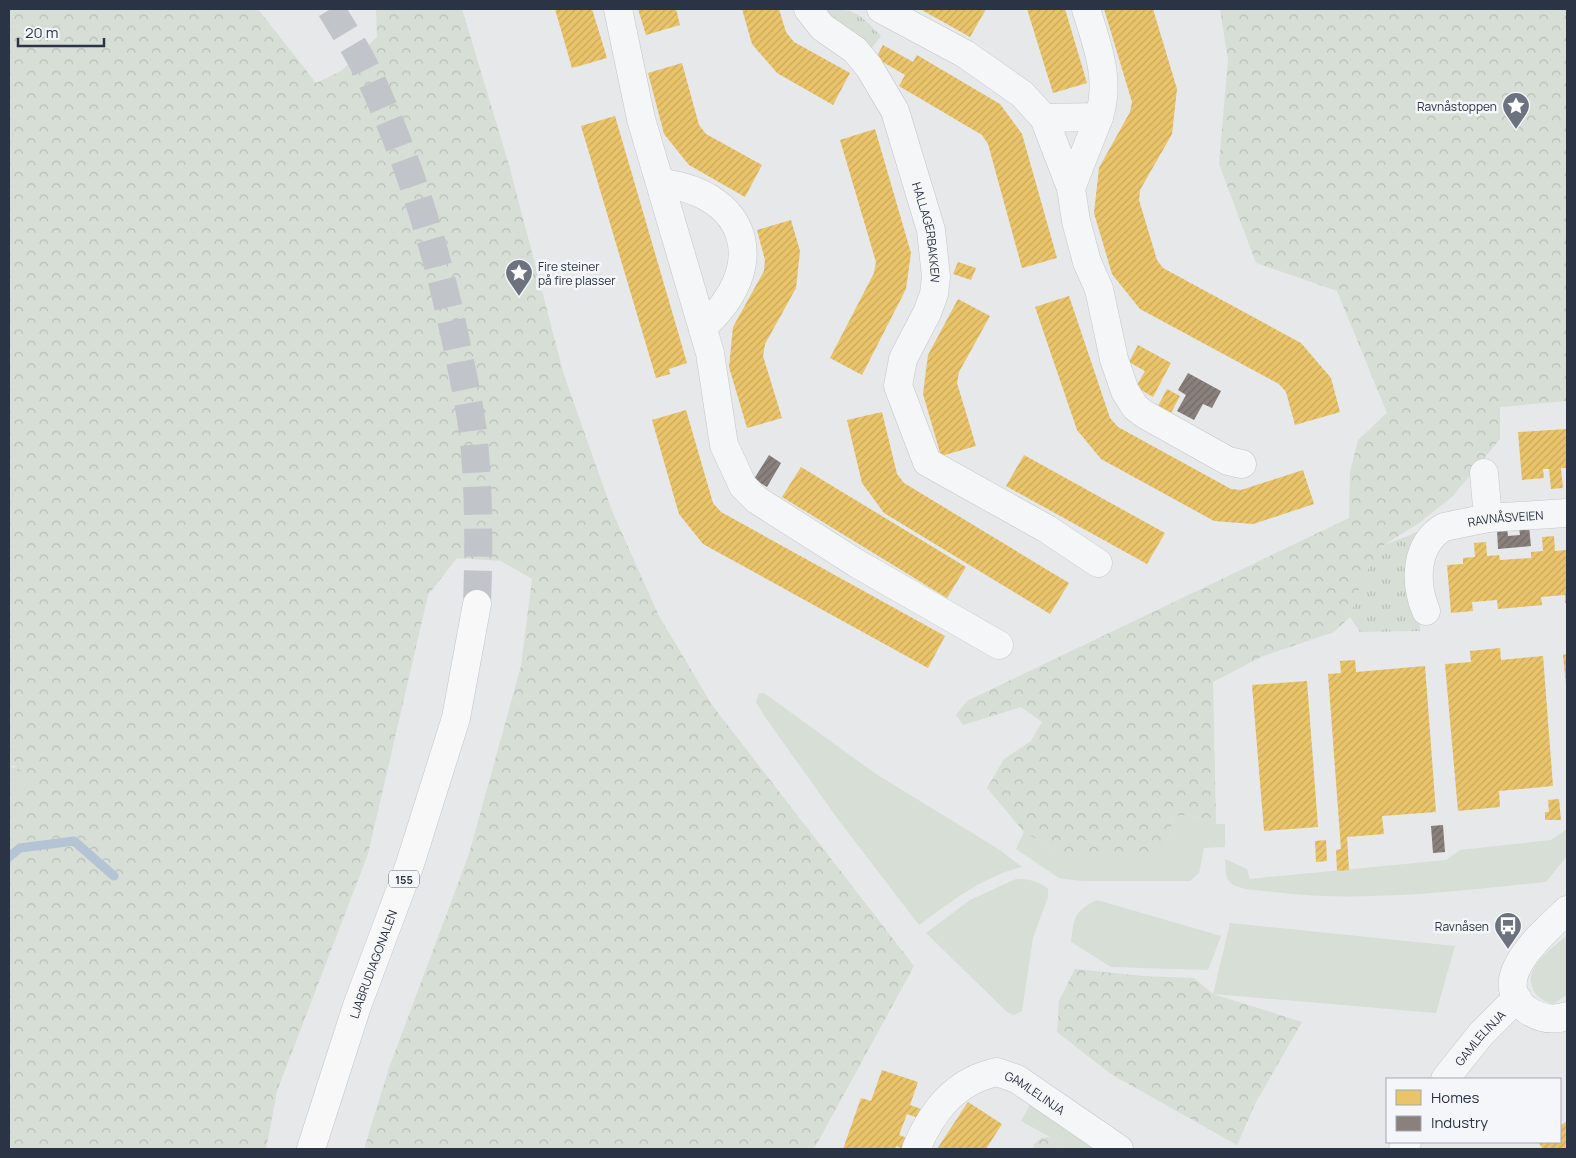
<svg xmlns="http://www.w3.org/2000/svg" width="1576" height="1158" font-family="Manrope,sans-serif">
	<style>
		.green { fill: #d6ded6 }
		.forest { fill: url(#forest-crowns) }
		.park { fill: url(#park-tufts) }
		.homes { fill: url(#homes-hatch) }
		.industry { fill: url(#industry-hatch) }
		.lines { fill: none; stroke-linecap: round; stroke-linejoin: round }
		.stream { stroke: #b4c4d5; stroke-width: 9 }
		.major-tunnel { stroke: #c1c4c9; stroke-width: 28; stroke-dasharray: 28 14; stroke-linecap: butt }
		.minor-casing { stroke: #c4c6c8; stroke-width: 29 }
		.major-casing { stroke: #c2c5c8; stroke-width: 29 }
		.minor { stroke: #f5f6f7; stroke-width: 28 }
		.major { stroke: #f8f8f8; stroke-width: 28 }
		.labels { text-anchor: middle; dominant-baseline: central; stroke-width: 5; stroke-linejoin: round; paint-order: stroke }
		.shield { fill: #f4f6f9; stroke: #676e7b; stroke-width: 1 }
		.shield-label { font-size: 11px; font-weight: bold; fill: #2b3445 }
		.poi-label { font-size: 12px; fill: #2b3445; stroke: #f4f6f9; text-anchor: end }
		.street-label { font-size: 12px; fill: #2b3445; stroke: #f4f6f9 }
	</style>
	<defs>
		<pattern id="forest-crowns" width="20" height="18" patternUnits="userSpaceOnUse" patternTransform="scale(1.25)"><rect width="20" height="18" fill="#d6ded6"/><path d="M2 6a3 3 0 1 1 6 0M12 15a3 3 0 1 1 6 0" fill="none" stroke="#b8bfb9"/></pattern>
		<pattern id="park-tufts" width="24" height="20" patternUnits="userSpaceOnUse" patternTransform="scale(1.25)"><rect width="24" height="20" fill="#d6ded6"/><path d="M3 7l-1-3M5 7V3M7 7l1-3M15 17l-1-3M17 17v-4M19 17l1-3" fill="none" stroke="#b8bfb9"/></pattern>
		<pattern id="homes-hatch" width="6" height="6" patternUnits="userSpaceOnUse" patternTransform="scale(1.25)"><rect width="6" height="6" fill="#e9c46a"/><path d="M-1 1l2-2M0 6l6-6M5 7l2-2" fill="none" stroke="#c8a95d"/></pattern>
		<pattern id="industry-hatch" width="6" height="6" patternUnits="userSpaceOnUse" patternTransform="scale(1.25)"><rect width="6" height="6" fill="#8a817c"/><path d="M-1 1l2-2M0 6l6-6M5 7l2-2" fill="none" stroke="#716a67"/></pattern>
	</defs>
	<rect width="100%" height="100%" fill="#e6e8ea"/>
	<g class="green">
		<path d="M764,693L876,774L1000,850L1022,867C983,876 951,902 919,925L840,822L765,717L756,702L759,694Z"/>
		<polygon points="1188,815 1216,824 1225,824 1225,847 1204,848 1199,873 1190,881 1081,881 1059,878 1016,849 1024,832 1058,852 1166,845 1174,816"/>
		<path d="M1566,830L1567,856L1546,882C1455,891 1364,903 1273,892C1261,890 1243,891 1232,884C1224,879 1226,868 1225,859L1247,869L1250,879L1446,860L1460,850L1551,840Z"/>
		<path d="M1016,879C1029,879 1038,881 1048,889V897L1033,938L1022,1011L1014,1015L1007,1012L926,933L970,900Z"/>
		<path d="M1097,900L1221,936L1208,970L1111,967L1071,942C1074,918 1074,911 1097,900Z"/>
		<polygon points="1230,923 1455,946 1436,1013 1213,994"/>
		<path d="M1567,935V995L1553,1004C1544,1001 1539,999 1534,991C1521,968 1552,949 1567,935Z"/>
		<polygon points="1031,1103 1103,1149 1066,1149 1050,1137 1021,1121"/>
	</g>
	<g class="forest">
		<polygon points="9,9 258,9 316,83 341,71 377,37 376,9 462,9 509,165 564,375 612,511 659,616 712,705 914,966 814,1149 364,1149 389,1068 469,854 521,666 532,579 501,561 457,558 428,595 368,854 277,1091 266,1149 9,1149 9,792 12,789 15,766 9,766"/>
		<polygon points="1220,9 1567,9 1567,401 1500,407 1500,439 1452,497 1419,523 1384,545 1363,578 1350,617 1334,632 1263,656 1213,682 1216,824 1188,815 1174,816 1166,845 1150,859 1058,852 1024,832 987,788 1004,759 1031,741 1042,722 1021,707 963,725 956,715 967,701 1349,518 1350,472 1358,440 1387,413 1337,291 1256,263 1219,164 1228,60"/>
		<polygon points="1075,969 1143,976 1194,978 1213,994 1302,1022 1255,1104 1237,1145 1111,1074 1057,1032 1059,1001"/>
		<polygon points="1050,1137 1066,1149 1034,1149 1033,1145 1041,1138"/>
	</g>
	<g class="park">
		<path d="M822,9C857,9 857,12 881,36L870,50L820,12Z"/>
		<polygon points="1418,532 1420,631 1360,632 1350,617 1363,577 1384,545"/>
		<polygon points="9,766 23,771 25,783 9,792"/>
	</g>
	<g class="homes">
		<polygon points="555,9 592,9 607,58 572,68"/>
		<polygon points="638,9 676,9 680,25 646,35"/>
		<polygon points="742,9 779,9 786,32 794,42 850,73 833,105 777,73 752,44"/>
		<polygon points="920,9 986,9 970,37"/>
		<polygon points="1027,9 1065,9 1087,83 1053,93"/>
		<polygon points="1104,9 1153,9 1177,89 1172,134 1140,190 1139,200 1157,260 1163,268 1301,343 1331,378 1340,412 1295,425 1286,392 1279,384 1140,309 1112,274 1094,213 1099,168 1130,112 1132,102"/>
		<polygon points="883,45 913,62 917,55 1000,104 1022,134 1057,258 1022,268 988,144 982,135 899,86 905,75 876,58"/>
		<polygon points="682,63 699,125 706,134 762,165 745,197 689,165 664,134 648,73"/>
		<polygon points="615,116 687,363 669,369 670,374 656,378 581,126"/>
		<polygon points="875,129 911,253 906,289 862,375 830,358 874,273 876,262 840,140"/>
		<polygon points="791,220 800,251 796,288 765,344 763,356 782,418 747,428 729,367 733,327 764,271 765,260 757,230"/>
		<polygon points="958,262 976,268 971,280 953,274"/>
		<polygon points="1069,296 1110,418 1118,427 1231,489 1241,490 1303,470 1314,504 1253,524 1214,521 1101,459 1077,430 1035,307"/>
		<polygon points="958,299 990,316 959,372 957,383 976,446 941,456 923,394 928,355"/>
		<polygon points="1138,345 1171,363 1153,397 1136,387 1145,371 1129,362"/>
		<polygon points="1167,389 1180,396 1171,413 1158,406"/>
		<polygon points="686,410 713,503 721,512 945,636 928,668 703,544 679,514 652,420"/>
		<polygon points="882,412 897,474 904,483 1069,583 1050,614 884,513 862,483 847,420"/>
		<polygon points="1567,429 1567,468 1561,468 1563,488 1551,489 1549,469 1543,469 1544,478 1522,480 1518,432"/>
		<polygon points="1024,455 1165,533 1147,564 1006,486"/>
		<polygon points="801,467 966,567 947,598 782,497"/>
		<polygon points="1554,536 1555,551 1567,550 1567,603 1565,603 1565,595 1541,597 1542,605 1498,609 1497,600 1472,602 1473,611 1451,613 1447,565 1463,564 1463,558 1475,557 1474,543 1486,542 1487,556 1499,555 1500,560 1531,558 1531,552 1543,551 1542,537"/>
		<polygon points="1500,648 1501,660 1543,656 1553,786 1499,791 1500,807 1458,811 1445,664 1471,662 1470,651"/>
		<polygon points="1567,654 1567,684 1566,684 1563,655"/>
		<polygon points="1355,660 1356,672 1425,666 1436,812 1382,816 1384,834 1347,837 1349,870 1337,871 1336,850 1341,849 1328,674 1341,673 1340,661"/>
		<polygon points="1307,681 1318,827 1264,831 1252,685"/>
		<polygon points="1559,799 1561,820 1545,820 1545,812 1549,812 1548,800"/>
		<polygon points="1326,840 1327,861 1316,862 1315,841"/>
		<polygon points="882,1070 918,1082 910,1105 921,1109 918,1118 907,1114 899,1135 910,1139 904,1149 896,1146 895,1149 843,1149 861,1098 871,1101"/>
		<polygon points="968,1102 1002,1124 986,1149 937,1149"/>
		<polygon points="1567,1121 1567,1149 1543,1149 1538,1142 1560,1142 1560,1126"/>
	</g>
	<g class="industry">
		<polygon points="1188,373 1221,391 1212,408 1203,404 1194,420 1177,411 1186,395 1178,390"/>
		<polygon points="769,455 781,463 767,487 754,479"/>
		<polygon points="1529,527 1531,546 1498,549 1497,530 1507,529 1508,536 1520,535 1519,528"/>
		<polygon points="1443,825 1445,852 1433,853 1431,826"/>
	</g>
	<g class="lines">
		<polyline class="stream" points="9,857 20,848 74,841 114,876"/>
		<path class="major-tunnel" d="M331,9C344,31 358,52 369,75C408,158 436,247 455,337C462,371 470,406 474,441C479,496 479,550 477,604"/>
		<defs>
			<g id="minor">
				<polyline points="618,9 641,119 710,353 724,445 743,486 757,500 856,563 999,645"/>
				<path id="s1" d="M808,9L822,27L855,50L869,67L895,111L931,230L936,277L934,294L927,313L903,359L898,386L927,462L1047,529L1098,563"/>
				<polyline points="881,9 965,54 1022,94 1044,118 1071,188 1076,221 1087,262 1099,289 1114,359 1125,391 1135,407 1144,414 1228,461 1242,464"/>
				<path d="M1044,118L1099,117C1111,79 1097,45 1086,9"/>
				<path d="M661,183C751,194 769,268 703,327"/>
				<polyline points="1071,188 1099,117"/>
				<polyline points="1484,473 1488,518"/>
				<path id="s2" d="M1426,611C1414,582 1415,544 1444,527L1488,518L1567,513"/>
				<path d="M1567,910C1546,931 1485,979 1527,1010C1539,1018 1553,1021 1567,1016"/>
				<path id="s3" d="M1445,1079L1481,1034L1517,998"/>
				<path id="s4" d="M916,1149C932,1111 955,1081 997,1072L1017,1079L1119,1149"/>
				<polyline points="1403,1149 1407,1142"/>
			</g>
			<g id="major">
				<path id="s5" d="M311,1149L357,1006L409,867L456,718L477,604"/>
			</g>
		</defs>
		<use href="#minor" class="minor-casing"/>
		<use href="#major" class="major-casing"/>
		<use href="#minor" class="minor"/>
		<use href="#major" class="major"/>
	</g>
	<defs>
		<symbol id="sight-pin" viewBox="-11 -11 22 30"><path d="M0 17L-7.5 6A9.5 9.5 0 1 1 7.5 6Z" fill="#6c737f" stroke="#f4f6f9"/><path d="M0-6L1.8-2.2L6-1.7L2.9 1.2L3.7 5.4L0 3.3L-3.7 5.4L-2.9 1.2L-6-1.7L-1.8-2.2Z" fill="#fff"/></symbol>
		<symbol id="bus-pin" viewBox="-11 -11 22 30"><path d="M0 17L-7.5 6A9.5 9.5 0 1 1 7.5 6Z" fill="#6c737f" stroke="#f4f6f9"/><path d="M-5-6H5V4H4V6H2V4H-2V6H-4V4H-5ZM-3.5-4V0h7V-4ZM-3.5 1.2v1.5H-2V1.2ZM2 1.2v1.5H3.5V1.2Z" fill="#fff"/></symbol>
	</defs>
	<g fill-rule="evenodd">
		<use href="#sight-pin" x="1500" y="90" width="32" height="43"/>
		<use href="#sight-pin" x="503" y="257" width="32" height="43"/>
		<use href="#bus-pin" x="1492" y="910" width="32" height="43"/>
	</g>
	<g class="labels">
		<rect class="shield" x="389" y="870.5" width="30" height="17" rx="4"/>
		<g class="shield-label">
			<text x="404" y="879">155</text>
		</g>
		<g class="poi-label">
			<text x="1497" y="106">Ravnåstoppen</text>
			<text x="538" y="266" text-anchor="start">Fire steiner<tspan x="538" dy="14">på fire plasser</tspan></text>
			<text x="1489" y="926">Ravnåsen</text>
		</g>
		<g class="street-label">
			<text stroke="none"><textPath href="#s1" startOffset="262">HALLAGERBAKKEN</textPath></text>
			<text stroke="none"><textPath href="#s2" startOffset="156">RAVNÅSVEIEN</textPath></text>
			<text stroke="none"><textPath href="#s5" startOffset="195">LJABRUDIAGONALEN</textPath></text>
			<text stroke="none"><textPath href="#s3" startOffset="54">GAMLELINJA</textPath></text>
			<text stroke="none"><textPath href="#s4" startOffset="160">GAMLELINJA</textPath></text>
		</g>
	</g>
	<rect width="1576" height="1158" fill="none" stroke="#2b3445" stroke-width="20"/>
	<rect x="1386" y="1078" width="175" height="65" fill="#f4f6f9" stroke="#a4a8b1"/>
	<rect x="1396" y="1090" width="25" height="15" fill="#e9c46a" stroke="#a4a8b1"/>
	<text x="1431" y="1103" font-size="15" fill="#2b3445">Homes</text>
	<rect x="1396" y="1116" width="25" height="15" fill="#8a817c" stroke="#a4a8b1"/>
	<text x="1431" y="1128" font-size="15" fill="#2b3445">Industry</text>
	<path d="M18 38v8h86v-8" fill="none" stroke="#2b3445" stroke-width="2.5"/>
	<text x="25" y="38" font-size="15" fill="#2b3445" stroke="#f4f6f9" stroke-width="4" paint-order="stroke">20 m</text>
</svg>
